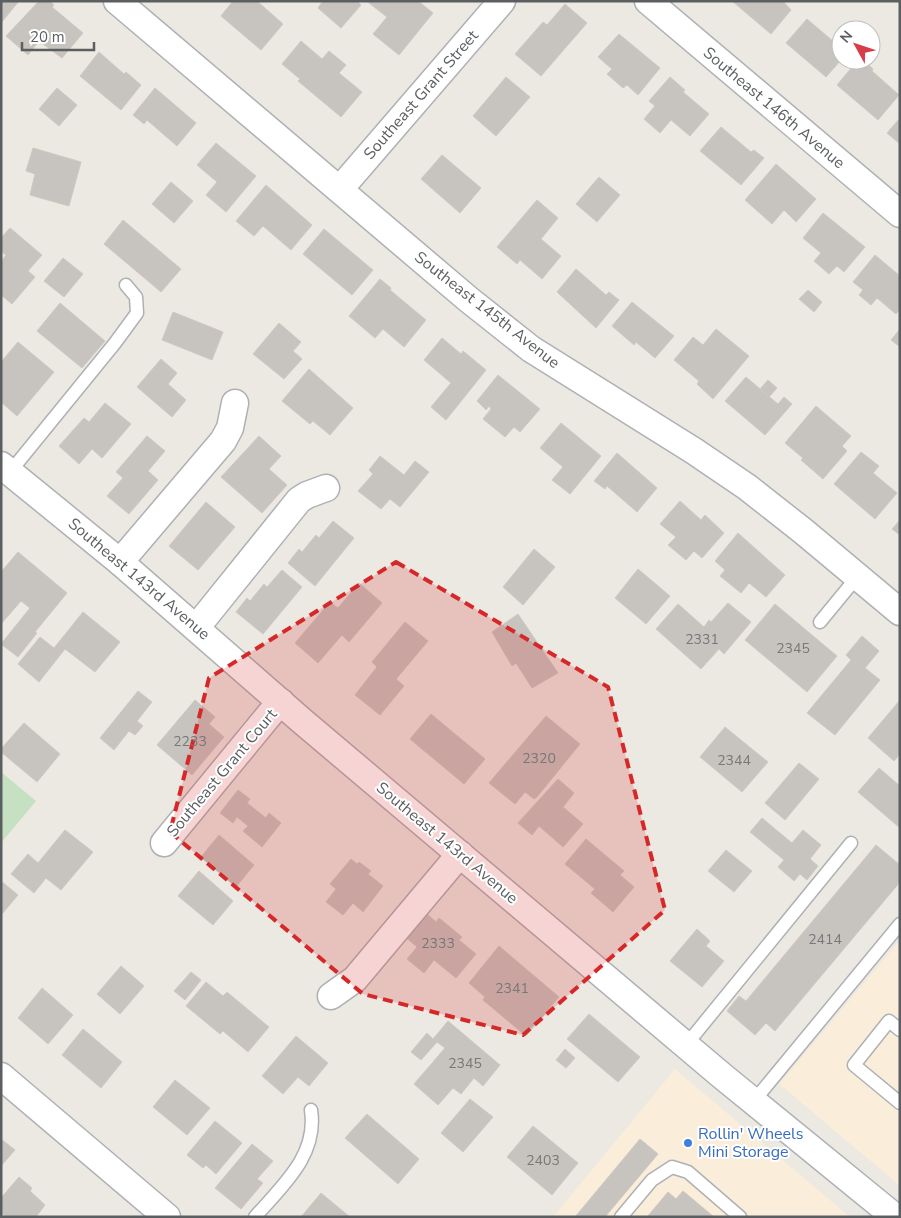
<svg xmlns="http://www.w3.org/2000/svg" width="901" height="1218" font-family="'Nunito Sans',sans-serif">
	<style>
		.commercial { fill: #faedd9 }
		.green { fill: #c6e1c1 }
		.building { fill: #c7c3bf; stroke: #d0c9c1 }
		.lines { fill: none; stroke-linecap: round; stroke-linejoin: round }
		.lane-casing { stroke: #aeb1b4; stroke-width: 15 }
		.street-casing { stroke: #aeb1b4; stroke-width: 29 }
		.lane { stroke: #fff; stroke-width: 12 }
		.street { stroke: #fff; stroke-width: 26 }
		.marked { fill: #d62828; fill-opacity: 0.2; stroke: #d62828; stroke-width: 4; stroke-dasharray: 10 6; stroke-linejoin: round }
		.shop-dot { fill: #3f7fe0; stroke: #fff; stroke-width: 2 }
		.labels { text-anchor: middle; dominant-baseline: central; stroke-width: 4; stroke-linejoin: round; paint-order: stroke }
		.number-label { font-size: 14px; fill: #767879 }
		.street-label { font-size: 16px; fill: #5b5f62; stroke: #fff }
		.shop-label { font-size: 16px; fill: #366cbe; stroke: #fff; text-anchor: start }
	</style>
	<rect width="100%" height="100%" fill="#ece8e2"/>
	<g class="commercial">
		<polygon points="900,940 900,1186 779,1084"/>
		<polygon points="675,1069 850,1217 553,1217"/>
	</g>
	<polygon class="green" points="1,772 36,801 1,843"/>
	<g class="building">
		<polygon points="1,1 19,1 1,23"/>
		<polygon points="39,1 50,1 54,5 52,7 83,33 62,58 39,41 28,55 6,36"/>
		<polygon points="233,1 257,1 283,24 261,50 221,16"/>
		<polygon points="323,1 357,1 361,5 341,28 318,8"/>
		<polygon points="370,1 418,1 433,13 399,55 373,34 387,17 369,3"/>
		<polygon points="732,1 783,1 791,10 771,34"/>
		<polygon points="565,4 587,23 541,76 515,54 543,22 547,25"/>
		<polygon points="807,19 841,48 841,60 826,77 786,43"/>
		<polygon points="619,34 660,68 638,95 627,85 623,88 607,74 612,69 598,57"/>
		<polygon points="301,41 322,59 329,51 346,65 339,73 362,92 341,117 298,81 300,79 282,64"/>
		<polygon points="99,52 124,74 126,72 141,85 121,110 80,76"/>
		<polygon points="858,60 863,60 873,69 872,71 899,95 878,120 837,85"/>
		<polygon points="506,77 530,97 496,136 473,116"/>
		<polygon points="670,77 685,90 683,92 709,114 690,136 671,120 660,133 644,119 655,106 649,101"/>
		<polygon points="57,88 77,105 59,126 39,109"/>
		<polygon points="155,88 196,123 177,146 147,120 144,124 133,115"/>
		<polygon points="900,118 900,144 887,133"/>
		<polygon points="721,127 751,152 754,150 764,158 741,185 700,151"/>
		<polygon points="216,143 256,176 226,212 206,195 217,182 197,165"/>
		<polygon points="33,148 81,162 69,206 30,195 35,174 26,171"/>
		<polygon points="442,155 481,188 460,213 421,179"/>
		<polygon points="776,164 816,199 796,222 784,210 772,224 745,200"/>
		<polygon points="599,177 620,195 597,222 576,204"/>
		<polygon points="171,182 193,201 174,223 152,204"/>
		<polygon points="266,185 312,225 291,250 263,226 254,236 236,221"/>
		<polygon points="537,200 558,218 541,239 561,256 542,279 520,260 517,264 497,247"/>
		<polygon points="823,213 865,247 844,272 837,266 829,274 814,261 821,253 803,238"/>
		<polygon points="123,220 181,269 161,292 104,244"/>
		<polygon points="10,228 42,255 28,271 35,277 12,304 1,295 1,262 6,255 1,251 1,238"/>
		<polygon points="324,229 373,270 352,295 303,254"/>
		<polygon points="875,255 900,276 900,309 896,314 877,298 871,305 859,295 863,290 853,282"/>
		<polygon points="63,258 83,274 64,297 44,281"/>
		<polygon points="576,269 606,295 609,292 619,300 596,328 557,292"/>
		<polygon points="380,279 391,288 390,290 426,320 404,347 383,329 375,338 349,316"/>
		<polygon points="808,290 822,302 814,312 799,299"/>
		<polygon points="632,302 674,336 655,358 636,342 634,345 612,326"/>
		<polygon points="60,303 105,341 82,368 37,331"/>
		<polygon points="173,312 223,332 212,360 162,340"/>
		<polygon points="279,323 301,342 293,351 302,359 284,379 253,354"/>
		<polygon points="716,329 749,356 713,399 697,384 699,381 674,360 693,337 703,345"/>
		<polygon points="900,329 900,347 891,340"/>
		<polygon points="442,338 461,354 463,351 486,370 446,420 431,407 451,383 424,360"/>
		<polygon points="18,342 54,372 17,416 1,402 1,362"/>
		<polygon points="161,359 177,373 168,384 186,400 172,417 137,387"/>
		<polygon points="309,369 353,408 330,435 313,421 310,424 282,401"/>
		<polygon points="498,375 540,409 520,432 514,427 505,437 483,419 491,409 489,406 486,410 477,401"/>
		<polygon points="746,377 778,404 784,397 792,404 765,435 725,401"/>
		<polygon points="768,380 777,388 769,397 760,389"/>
		<polygon points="105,403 131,424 102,458 92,449 79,464 59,446 84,418 89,422"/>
		<polygon points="816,406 851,436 842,446 847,451 823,479 801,460 803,458 785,443"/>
		<polygon points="561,423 601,456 570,494 552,480 563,467 540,448"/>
		<polygon points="147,436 165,451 148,471 158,480 129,514 107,496 123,478 116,472"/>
		<polygon points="259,436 281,456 269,469 287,485 262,513 221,477"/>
		<polygon points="861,452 879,466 873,473 897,493 875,519 834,484"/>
		<polygon points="617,453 657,488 637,512 607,486 605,489 594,481"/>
		<polygon points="380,456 404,475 415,461 429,472 400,507 390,499 381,509 358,491 373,474 369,470"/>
		<polygon points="680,501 701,520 705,515 724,533 702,558 694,551 686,560 668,545 676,537 660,524"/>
		<polygon points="206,502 235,527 198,570 169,546"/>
		<polygon points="900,520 900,535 892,529"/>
		<polygon points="333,521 354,538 315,586 288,563 299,549 302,552 316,535 319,538"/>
		<polygon points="738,533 785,575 766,597 749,583 741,593 720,576 725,570 715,561"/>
		<polygon points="534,549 555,567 523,605 503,587"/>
		<polygon points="18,552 67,593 35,632 37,633 18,657 1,644 30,608 21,601 1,624 1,572"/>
		<polygon points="638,569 670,596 646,624 615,598"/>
		<polygon points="282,570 302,587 263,634 236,612 247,598 250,601 264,584 267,587"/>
		<polygon points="359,583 382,603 349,642 342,635 318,663 295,643 330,602 338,608"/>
		<polygon points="728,603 751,622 724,654 719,649 701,669 656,629 678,604 704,627 709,620 711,622"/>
		<polygon points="775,604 837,656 807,692 745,640"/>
		<polygon points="83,612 120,642 95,672 65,649 39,682 18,664 40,637 54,648"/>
		<polygon points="518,614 558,673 532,688 516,663 512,666 492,632"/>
		<polygon points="405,622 428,641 396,679 404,686 380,715 355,695 377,667 372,662"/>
		<polygon points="862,636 879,651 865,668 880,680 835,735 807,713 851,660 846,655"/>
		<polygon points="138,691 152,702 137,721 143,726 135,735 129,731 114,750 100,738"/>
		<polygon points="195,700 215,717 209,724 224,737 192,775 157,745"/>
		<polygon points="900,700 900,754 894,761 868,738"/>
		<polygon points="431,714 485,759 464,784 410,739"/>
		<polygon points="546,716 580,744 537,797 534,799 525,792 515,804 489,783"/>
		<polygon points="24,723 60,754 37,782 1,752 1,749"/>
		<polygon points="725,727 768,762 742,792 700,757"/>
		<polygon points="799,763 819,779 785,820 765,803"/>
		<polygon points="879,768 900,786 900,828 858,792"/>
		<polygon points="558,779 574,793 563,807 583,824 563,847 539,826 532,835 518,823"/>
		<polygon points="238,790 250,799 247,803 266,818 269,813 281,823 262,847 243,831 248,826 237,817 233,823 220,813"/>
		<polygon points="762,818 792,843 803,830 821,845 810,859 818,866 807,880 800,874 794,881 778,867 784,860 750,832"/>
		<polygon points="65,830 93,852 61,890 46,878 34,893 11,874 28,854 38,863"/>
		<polygon points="219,835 254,865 236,887 201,857"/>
		<polygon points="586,839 624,871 620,875 634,887 613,912 591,893 595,889 565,864"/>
		<polygon points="876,845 900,865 900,882 775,1031 766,1023 755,1035 727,1011 739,996 746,1001"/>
		<polygon points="726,850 752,871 734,892 708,871"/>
		<polygon points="351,859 357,864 359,862 371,871 368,874 383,886 363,912 353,903 343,915 326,902 336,889 330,884"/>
		<polygon points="199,871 233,901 213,925 178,896"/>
		<polygon points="1,881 18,895 2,914 1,913"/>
		<polygon points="423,910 436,922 439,918 462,937 459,940 476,954 456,978 434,960 424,973 407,959 417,947 402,934"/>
		<polygon points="697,929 710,941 706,946 724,961 702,987 670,961"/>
		<polygon points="499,946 559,997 526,1036 483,1000 485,997 469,983"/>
		<polygon points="121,966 144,986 120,1014 97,994"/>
		<polygon points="191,972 201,980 185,1000 174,991"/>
		<polygon points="206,982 223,996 227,992 269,1027 248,1052 223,1031 220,1034 186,1006"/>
		<polygon points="42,988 73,1015 48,1044 18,1018"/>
		<polygon points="589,1014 640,1057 618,1082 567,1039"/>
		<polygon points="448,1021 500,1065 483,1086 474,1078 461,1094 453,1088 438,1105 414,1084 445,1048 437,1042 421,1060 411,1052 427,1033 433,1039"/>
		<polygon points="83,1029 122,1062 101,1088 62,1055"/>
		<polygon points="296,1036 328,1063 309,1086 298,1077 283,1094 262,1076"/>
		<polygon points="565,1049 575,1058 566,1068 556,1060"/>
		<polygon points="175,1080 210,1108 187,1135 153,1107"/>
		<polygon points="470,1099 493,1117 463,1152 441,1133"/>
		<polygon points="367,1114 419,1159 398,1184 345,1138"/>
		<polygon points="215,1121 242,1143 216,1174 206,1165 203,1168 187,1155"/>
		<polygon points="533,1126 578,1163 552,1195 507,1157"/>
		<polygon points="1,1139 15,1150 1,1166"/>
		<polygon points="640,1139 658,1154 605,1217 575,1217"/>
		<polygon points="252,1144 273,1161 257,1179 263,1183 241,1209 215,1188"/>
		<polygon points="19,1177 32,1188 30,1191 45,1205 36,1217 6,1217 1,1213 1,1198"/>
		<polygon points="683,1191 714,1217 647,1217 668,1192 676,1199"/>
		<polygon points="321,1193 350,1217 301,1217"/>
	</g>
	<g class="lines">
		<defs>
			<g id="lane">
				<polyline points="10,472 115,343 137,313 136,297 126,285"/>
				<polyline points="820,622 857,577"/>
				<polyline points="900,1030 889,1021 854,1065 900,1103"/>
				<polyline points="686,1045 851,843"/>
				<polyline points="753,1102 900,924"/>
				<path d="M255,1217C283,1185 318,1155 311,1110"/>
				<polyline points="621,1217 652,1180 672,1167 688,1172 740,1217"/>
			</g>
			<g id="street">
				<polyline points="117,1 468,299 531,349 694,451 747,487 803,531 900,612"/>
				<polyline points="648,1 900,214"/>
				<polyline points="340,189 502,1"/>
				<polyline points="1,465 120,562 302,721 721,1075 895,1217"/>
				<polyline points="120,562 223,441 230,428 235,403"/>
				<polyline points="196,628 299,500 307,495 326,488"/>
				<polyline points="164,843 270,714 281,702"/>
				<polyline points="331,996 355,979 460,854"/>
				<polyline points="1,1076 167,1217"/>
			</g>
		</defs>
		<use href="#lane" class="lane-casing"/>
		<use href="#street" class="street-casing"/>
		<use href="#lane" class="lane"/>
		<use href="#street" class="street"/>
	</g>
	<path class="marked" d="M396,562L608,687L665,910L523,1035L363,994L170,832L209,678Z"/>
	<circle class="shop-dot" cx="688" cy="1143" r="5"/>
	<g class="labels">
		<g class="number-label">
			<text x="702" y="639">2331</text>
			<text x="793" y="648">2345</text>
			<text x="190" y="741">2233</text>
			<text x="539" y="758">2320</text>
			<text x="734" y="760">2344</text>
			<text x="825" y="939">2414</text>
			<text x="438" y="943">2333</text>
			<text x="512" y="988">2341</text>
			<text x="465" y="1063">2345</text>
			<text x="543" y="1160">2403</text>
		</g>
		<g class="street-label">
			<text transform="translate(421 95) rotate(-49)">Southeast Grant Street</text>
			<text transform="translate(774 108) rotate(40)">Southeast 146th Avenue</text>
			<text transform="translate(487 310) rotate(38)">Southeast 145th Avenue</text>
			<text transform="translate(139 579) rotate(40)">Southeast 143rd Avenue</text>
			<text transform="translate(222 773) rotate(-50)">Southeast Grant Court</text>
			<text transform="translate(447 843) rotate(40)">Southeast 143rd Avenue</text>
		</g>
		<g class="shop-label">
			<text x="698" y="1134">Rollin' Wheels<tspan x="698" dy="18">Mini Storage</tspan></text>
		</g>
	</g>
	<rect width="901" height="1218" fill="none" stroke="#5b5f62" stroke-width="5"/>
	<g transform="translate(856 45) rotate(310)"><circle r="24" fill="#ffffff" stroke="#bdbfc0"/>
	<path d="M0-4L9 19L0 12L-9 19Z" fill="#d73d49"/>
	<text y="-8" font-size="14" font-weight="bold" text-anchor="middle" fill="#5b5f62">N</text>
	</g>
	<path d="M22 42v8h72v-8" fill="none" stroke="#5b5f62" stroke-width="2.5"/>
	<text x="30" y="42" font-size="15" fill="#5b5f62" stroke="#ffffff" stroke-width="4" paint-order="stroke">20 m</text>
</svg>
